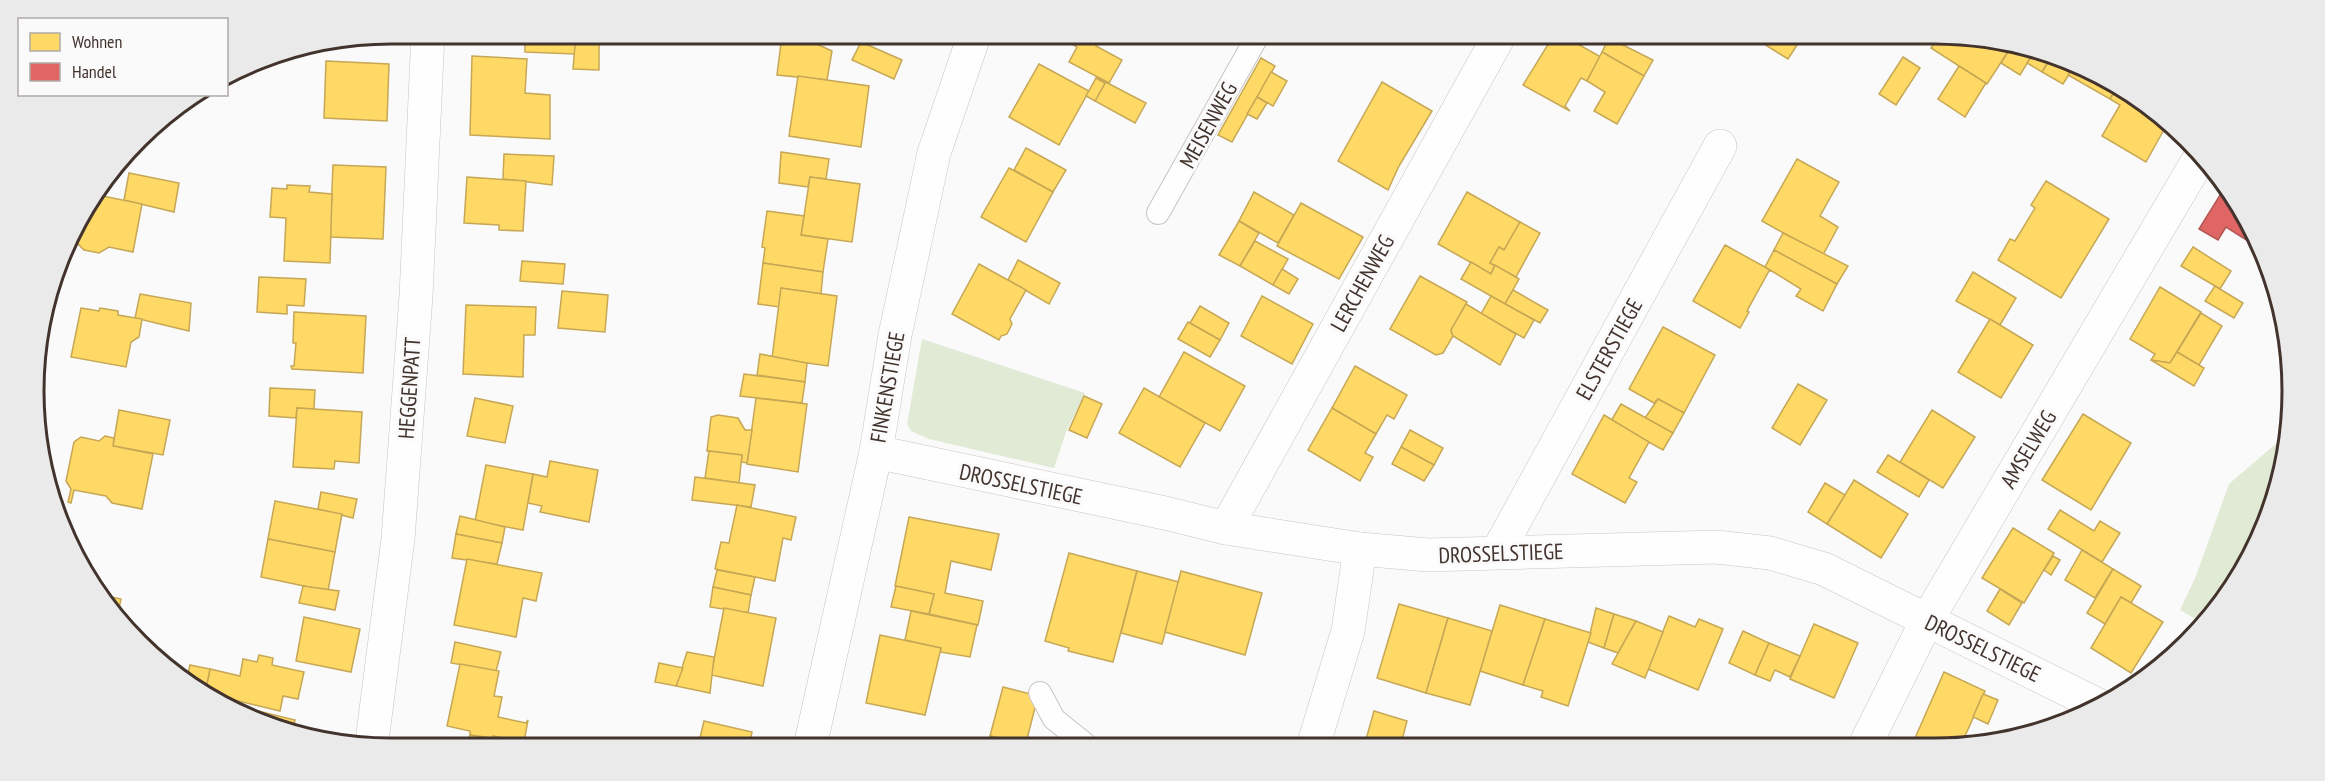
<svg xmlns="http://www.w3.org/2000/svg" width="2325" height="781" font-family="'PT Sans Narrow',sans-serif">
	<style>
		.green { fill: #e1ead5 }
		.homes { fill: #ffd966; stroke: #c6a755; stroke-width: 1.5 }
		.shops { fill: #e06666; stroke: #b15755; stroke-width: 1.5 }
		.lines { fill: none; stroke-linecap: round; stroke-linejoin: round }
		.service-casing { stroke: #cac4c1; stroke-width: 24 }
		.minor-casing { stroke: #cac4c1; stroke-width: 34 }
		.service { stroke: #fefefe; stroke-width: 22 }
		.minor { stroke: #fefefe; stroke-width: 33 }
		.labels { text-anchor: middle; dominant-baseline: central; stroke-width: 6; stroke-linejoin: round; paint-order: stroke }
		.street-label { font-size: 22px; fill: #42332d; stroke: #fafafa }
		.rim { fill: none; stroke: #42332d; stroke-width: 3 }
	</style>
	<rect width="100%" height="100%" fill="#fafafa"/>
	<g class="green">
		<polygon points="922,339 1085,393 1066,432 1054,468 929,439 911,431 907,424"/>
		<polygon points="2285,436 2285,461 2244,569 2202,623 2180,610 2196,576 2229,484"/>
	</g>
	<g class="homes">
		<polygon points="525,34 576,34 575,54 525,52"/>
		<polygon points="576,34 599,35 599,70 573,69"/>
		<polygon points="782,35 797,35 832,51 827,80 777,75"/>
		<polygon points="1058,36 1102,36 1096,46 1122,60 1109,83 1069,62 1077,47"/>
		<polygon points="1552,38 1567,38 1601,57 1587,81 1581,78 1565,106 1570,111 1523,85"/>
		<polygon points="1609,38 1653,60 1644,76 1602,52"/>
		<polygon points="1756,39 1801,39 1788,59"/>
		<polygon points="1936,40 2005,40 2013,44 1987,84 1931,48"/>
		<polygon points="861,42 902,60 894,79 852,60"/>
		<polygon points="2013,44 2034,52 2020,75 2001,63"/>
		<polygon points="1602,52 1644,76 1617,124 1594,111 1605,92 1587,81"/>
		<polygon points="2034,52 2050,59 2042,72 2027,63"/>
		<polygon points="472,56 527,59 525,93 550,95 550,139 470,135"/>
		<polygon points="1903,57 1920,68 1896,105 1879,94"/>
		<polygon points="1261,58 1275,66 1232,142 1218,135"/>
		<polygon points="2050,59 2073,68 2063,84 2042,72"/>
		<polygon points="326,61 389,64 387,121 324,118"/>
		<polygon points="1039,64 1089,91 1059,145 1009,117"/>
		<polygon points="1959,66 1986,83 1965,117 1938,99"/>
		<polygon points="2073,68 2117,87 2110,99 2068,75"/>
		<polygon points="1271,72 1287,81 1273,106 1257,97"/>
		<polygon points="798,76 869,86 861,147 789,136"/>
		<polygon points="1096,77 1146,103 1135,123 1095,101 1105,83"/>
		<polygon points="1096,78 1105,83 1095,101 1086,96"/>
		<polygon points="1382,82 1432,111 1399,166 1388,190 1338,161"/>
		<polygon points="2117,87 2133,93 2166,126 2146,162 2102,136 2120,105 2110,99"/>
		<polygon points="1257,97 1267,103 1257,119 1247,114"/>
		<polygon points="1026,148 1066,170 1053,192 1014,170"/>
		<polygon points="781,152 829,159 826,179 810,177 808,187 779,183"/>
		<polygon points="504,154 554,156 552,185 503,179"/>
		<polygon points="1797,159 1839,182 1820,216 1838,227 1823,255 1762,221"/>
		<polygon points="333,165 386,167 383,239 330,237"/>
		<polygon points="1009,168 1053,192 1026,242 981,217"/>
		<polygon points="129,173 179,183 174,212 124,200"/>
		<polygon points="467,177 526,181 523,231 499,230 499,225 464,223"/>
		<polygon points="810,177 860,184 852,242 801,235"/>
		<polygon points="2046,181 2109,219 2061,298 1998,260 2010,239 2015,241 2035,208 2031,205"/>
		<polygon points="287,185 310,186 309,192 332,194 330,263 284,261 286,218 270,217 272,188 287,189"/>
		<polygon points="1254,192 1294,215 1278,243 1239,221"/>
		<polygon points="1467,192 1520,222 1504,250 1499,247 1490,263 1495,265 1491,274 1438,244"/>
		<polygon points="98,195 142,204 133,252 109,247 99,253 84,250 74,240 78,222"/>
		<polygon points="1301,203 1363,237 1339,279 1277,246"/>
		<polygon points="767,211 804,216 801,235 828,239 823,272 763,263 765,248 762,247"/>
		<polygon points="1239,221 1259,233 1240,266 1219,255"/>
		<polygon points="1520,222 1540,233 1516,277 1490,263 1499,247 1504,250"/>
		<polygon points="1783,233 1848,266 1837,284 1774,250"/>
		<polygon points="1255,241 1288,259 1273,285 1240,266"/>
		<polygon points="1725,245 1772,271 1769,271 1747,311 1749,312 1740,328 1693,301"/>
		<polygon points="2193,247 2231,271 2220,289 2181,266"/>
		<polygon points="1774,250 1837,284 1823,311 1796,296 1801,289 1765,267"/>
		<polygon points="1018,260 1060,283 1049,304 1008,280"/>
		<polygon points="522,261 565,264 563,284 520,281"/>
		<polygon points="1471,262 1491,274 1495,265 1519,279 1505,304 1461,279"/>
		<polygon points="763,263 823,272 821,294 781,288 779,307 758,304"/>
		<polygon points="979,264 1026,290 1010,319 1012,324 1007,334 1001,336 999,340 952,314"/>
		<polygon points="1282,269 1298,279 1289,294 1273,285"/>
		<polygon points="1973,272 2016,298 2000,325 1956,301"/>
		<polygon points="1420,276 1467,302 1451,330 1453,336 1443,353 1436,355 1390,329"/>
		<polygon points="259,277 306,279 304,306 287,305 287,314 257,312"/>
		<polygon points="2215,286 2243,303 2234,318 2205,301"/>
		<polygon points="2160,287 2201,312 2170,363 2151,360 2155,354 2130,339"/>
		<polygon points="781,288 837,296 828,366 772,358"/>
		<polygon points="1513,290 1548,310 1540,323 1505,304"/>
		<polygon points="562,291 608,295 605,332 558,328"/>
		<polygon points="140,294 191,303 189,331 135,318"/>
		<polygon points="1262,296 1313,324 1292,364 1241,336"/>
		<polygon points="1491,296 1534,320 1524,338 1481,314"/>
		<polygon points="1466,304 1516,334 1500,365 1453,336 1451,330"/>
		<polygon points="466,305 536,307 535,335 524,335 523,377 463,374"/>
		<polygon points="1200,306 1229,323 1220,340 1190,323"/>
		<polygon points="81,308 99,311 100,308 118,311 118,315 142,319 139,337 131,342 126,367 71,357"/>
		<polygon points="294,312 366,316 363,373 292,369 291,366 294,366 296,343 293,343"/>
		<polygon points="2201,313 2222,326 2199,365 2177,352"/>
		<polygon points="1990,319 2033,345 2001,398 1958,372"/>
		<polygon points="1188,322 1220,340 1210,357 1178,339"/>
		<polygon points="1663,327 1715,355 1684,413 1658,399 1654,403 1629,389"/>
		<polygon points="1184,352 1245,386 1220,431 1159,397"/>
		<polygon points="2177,352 2204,368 2194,386 2151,360 2170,363"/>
		<polygon points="760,354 807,363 805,382 757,375"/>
		<polygon points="1355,366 1407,395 1394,419 1387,415 1376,434 1332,408"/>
		<polygon points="744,374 805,382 802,403 740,396"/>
		<polygon points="1798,384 1827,400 1800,445 1772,428"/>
		<polygon points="270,388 315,390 314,409 297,408 296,418 269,416"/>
		<polygon points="1144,388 1205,423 1180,467 1119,433"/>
		<polygon points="1084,396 1102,404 1087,438 1069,430"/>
		<polygon points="475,398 513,406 505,443 467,436"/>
		<polygon points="756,398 807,404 798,472 747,464"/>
		<polygon points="1658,399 1684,413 1673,433 1645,418"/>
		<polygon points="1621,404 1673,433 1663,450 1611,421"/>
		<polygon points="297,408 362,412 359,463 335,461 334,469 293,467"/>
		<polygon points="1332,408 1376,434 1365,453 1373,457 1360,481 1308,450"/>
		<polygon points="119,410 170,420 163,455 113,446"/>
		<polygon points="1932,410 1975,437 1943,488 1900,462"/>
		<polygon points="2083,414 2131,443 2091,510 2042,480"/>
		<polygon points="718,415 738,418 745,430 752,430 747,463 741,462 742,455 707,451 711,417"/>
		<polygon points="1604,415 1649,442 1629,478 1637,482 1625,503 1572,474"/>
		<polygon points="1410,430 1443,448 1434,465 1401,447"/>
		<polygon points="105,436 114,438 113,446 153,454 142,509 112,503 106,496 74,490 71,503 68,502 71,489 66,481 74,442 81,437 99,441"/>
		<polygon points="1401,447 1434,465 1424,481 1392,464"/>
		<polygon points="709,451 742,455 739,483 705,478"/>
		<polygon points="1888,455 1929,480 1919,497 1877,472"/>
		<polygon points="550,461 598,470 589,522 540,512 542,506 528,503 533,474 547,477"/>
		<polygon points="486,465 533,474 523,530 475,521"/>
		<polygon points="695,477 755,485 751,507 692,500"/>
		<polygon points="1854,480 1908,514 1881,558 1827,524"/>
		<polygon points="1825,483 1845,495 1827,524 1808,512"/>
		<polygon points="321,492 357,499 353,518 318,509"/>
		<polygon points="275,501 342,514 335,552 268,539"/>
		<polygon points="737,505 796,517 791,540 783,538 775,581 715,569 721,542 729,543"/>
		<polygon points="2060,510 2094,531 2100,521 2120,533 2102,562 2048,529"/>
		<polygon points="460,516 505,527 502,543 456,534"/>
		<polygon points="909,517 999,534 991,570 951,561 945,593 983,601 978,625 929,614 934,594 895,586"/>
		<polygon points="2013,528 2054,553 2024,603 1982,578"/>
		<polygon points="456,534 502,543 497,564 452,558"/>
		<polygon points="268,539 335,552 328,591 261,577"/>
		<polygon points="2082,550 2113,569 2095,598 2065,580"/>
		<polygon points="1069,553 1137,571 1113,662 1068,651 1069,648 1045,641"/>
		<polygon points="2053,556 2060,560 2051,575 2044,570"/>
		<polygon points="467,559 542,573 536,601 523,598 516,637 454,625"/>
		<polygon points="2113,569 2141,586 2131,603 2121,597 2105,624 2087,613"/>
		<polygon points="717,570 755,577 751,595 713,587"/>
		<polygon points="1137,571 1179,582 1162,644 1121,633"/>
		<polygon points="1181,571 1262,593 1245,655 1165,632"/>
		<polygon points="303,586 339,591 335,610 299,603"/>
		<polygon points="896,586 934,594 929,614 891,607"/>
		<polygon points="713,587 751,595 748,613 710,607"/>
		<polygon points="2000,589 2022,603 2009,625 1987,611"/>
		<polygon points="98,594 121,599 118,614"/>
		<polygon points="2121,597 2163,622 2131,673 2091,648"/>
		<polygon points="1399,604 1448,618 1426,693 1377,678"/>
		<polygon points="1500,605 1545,619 1523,685 1480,671"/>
		<polygon points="724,608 776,618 763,686 711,675"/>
		<polygon points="1596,608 1614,614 1604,648 1588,642"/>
		<polygon points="911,611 977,625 970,657 940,652 941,648 905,640"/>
		<polygon points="1614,614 1636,621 1618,653 1604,648"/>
		<polygon points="1669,616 1695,627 1699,619 1723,629 1698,690 1648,669"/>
		<polygon points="304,617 360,629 351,672 296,661"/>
		<polygon points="1448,618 1492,631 1470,705 1426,693"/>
		<polygon points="1545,619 1591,633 1568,706 1541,697 1543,691 1523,685"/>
		<polygon points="1636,621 1663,632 1645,678 1612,664"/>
		<polygon points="1814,624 1858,643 1834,698 1790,679"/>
		<polygon points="1743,631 1769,643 1755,675 1729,663"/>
		<polygon points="880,635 941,648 925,715 866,703"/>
		<polygon points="455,642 501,652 496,671 451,663"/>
		<polygon points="1769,643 1800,656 1790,677 1775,670 1770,681 1755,675"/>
		<polygon points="687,652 714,657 710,693 676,686"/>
		<polygon points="259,655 273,658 272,665 304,672 298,699 283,696 280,711 205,693 210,669 240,676 243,659 257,662"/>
		<polygon points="659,663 683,668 676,686 655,682"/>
		<polygon points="460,664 499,671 494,696 502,697 498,717 526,723 528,720 524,742 470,735 470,731 447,726"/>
		<polygon points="190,665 210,669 205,693 186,682"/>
		<polygon points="1944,672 1985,691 1961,745 1912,745"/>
		<polygon points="1003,687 1038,696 1026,743 990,736"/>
		<polygon points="1983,694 1998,700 1988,724 1973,717"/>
		<polygon points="246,708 295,720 293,730 246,710"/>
		<polygon points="1374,711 1407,721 1401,744 1365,743"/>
		<polygon points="704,721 752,732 750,742 699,742"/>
		<polygon points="470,735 492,740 493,736 516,741 468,741"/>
		<polygon points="990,736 1019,743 989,743"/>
	</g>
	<polygon class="shops" points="2223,184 2232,192 2251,237 2248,241 2226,227 2218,240 2199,229 2222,192 2219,190"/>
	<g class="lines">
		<defs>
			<g id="service">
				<polyline points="1158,213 1257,37"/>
				<polyline points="1040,693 1054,719 1084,743"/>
			</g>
			<g id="minor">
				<polyline points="876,452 1165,513 1226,528 1360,549 1428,555 1716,547 1770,553 1824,569 2100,706"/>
				<polyline points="1226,528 1498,38"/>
				<polyline points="1498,551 1720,146"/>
				<polyline points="372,741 398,539 416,296 428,33"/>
				<polyline points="811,742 876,452 895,335 934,153 974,36"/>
				<polyline points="1314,743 1348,631 1360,549"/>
				<polyline points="1865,745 1927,620 2199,159"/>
			</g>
		</defs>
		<use href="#service" class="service-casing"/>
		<use href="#minor" class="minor-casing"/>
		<use href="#service" class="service"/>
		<use href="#minor" class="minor"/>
	</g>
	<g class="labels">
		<g class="street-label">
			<text transform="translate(1208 125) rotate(-61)">MEISENWEG</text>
			<text transform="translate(1362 283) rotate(-61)">LERCHENWEG</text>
			<text transform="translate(1609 349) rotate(-61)">ELSTERSTIEGE</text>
			<text transform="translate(887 387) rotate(-80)">FINKENSTIEGE</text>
			<text transform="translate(409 388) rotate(-86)">HEGGENPATT</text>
			<text transform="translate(2028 449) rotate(-59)">AMSELWEG</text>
			<text transform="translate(1021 484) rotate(12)">DROSSELSTIEGE</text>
			<text transform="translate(1501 553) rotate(-2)">DROSSELSTIEGE</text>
			<text transform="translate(1983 648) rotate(26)">DROSSELSTIEGE</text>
		</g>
	</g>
	<path d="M0 0H2325V781H0ZM391 44H1935A347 347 0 0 1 2282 391V391A347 347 0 0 1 1935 738H391A347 347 0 0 1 44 391V391A347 347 0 0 1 391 44Z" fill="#ebeaea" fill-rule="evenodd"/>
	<path class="rim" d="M391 44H1935A347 347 0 0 1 2282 391V391A347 347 0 0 1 1935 738H391A347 347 0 0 1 44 391V391A347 347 0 0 1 391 44Z"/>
	<rect x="18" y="18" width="210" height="78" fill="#fafafa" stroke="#b0aaa8" stroke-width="1.5"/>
	<rect x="30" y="33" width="30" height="18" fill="#ffd966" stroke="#b0aaa8" stroke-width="1.5"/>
	<text x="72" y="48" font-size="18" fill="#42332d">Wohnen</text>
	<rect x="30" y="63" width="30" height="18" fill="#e06666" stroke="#b0aaa8" stroke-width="1.5"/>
	<text x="72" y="78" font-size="18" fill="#42332d">Handel</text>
</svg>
